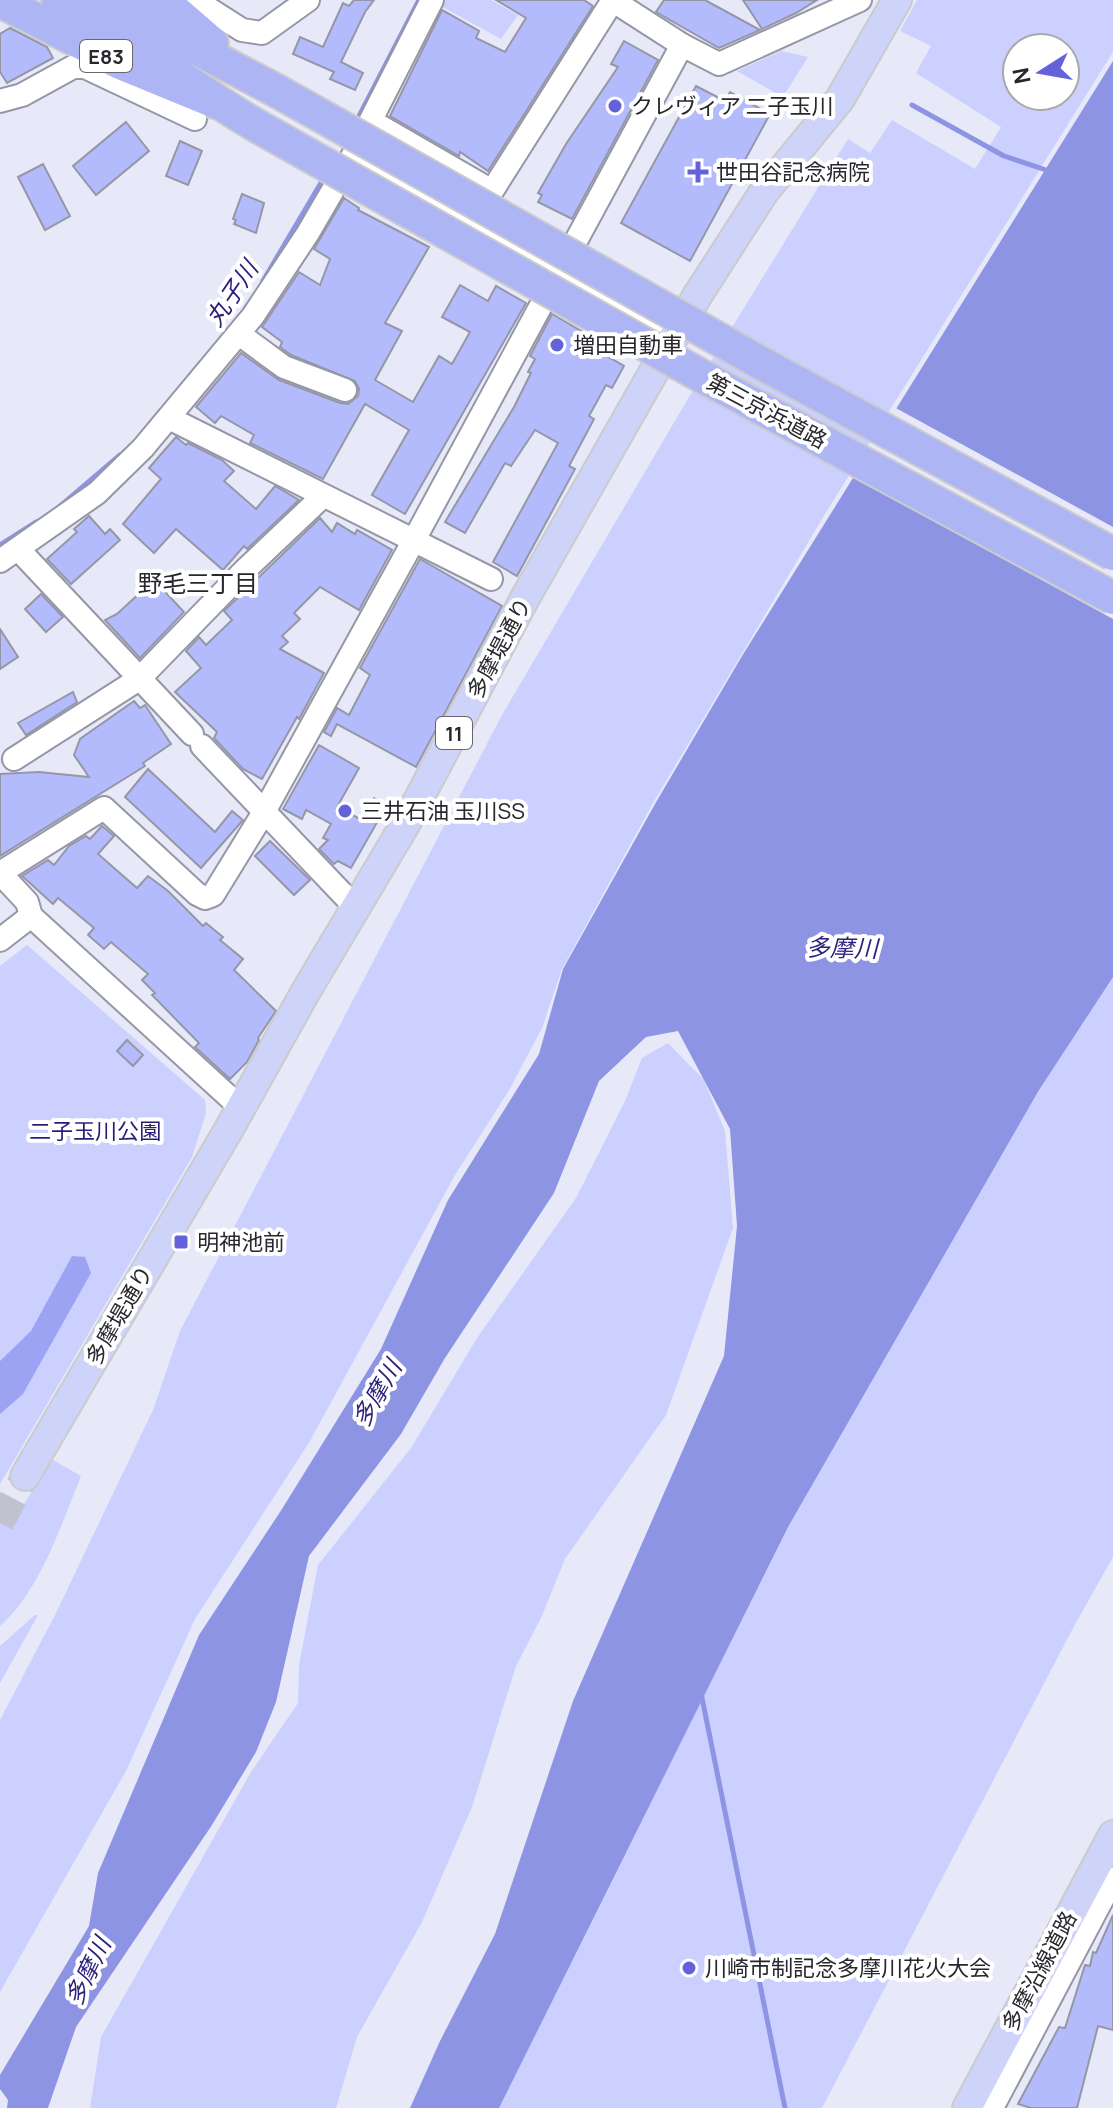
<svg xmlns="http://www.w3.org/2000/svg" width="1113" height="2108" font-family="Manrope,'Noto Sans JP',sans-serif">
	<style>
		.green { fill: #cbd0fe; fill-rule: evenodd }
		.forest { fill: #9da3f3 }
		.water { fill: #8e94e4 }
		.pier { fill: #e7e9f9 }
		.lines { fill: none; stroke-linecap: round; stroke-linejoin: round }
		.stream { stroke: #8e94e4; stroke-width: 5 }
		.building { fill: #b4bbfc; stroke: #9597a6; stroke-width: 2 }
		.major-tunnel { stroke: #c1c2d0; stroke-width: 28; stroke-dasharray: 28 14; stroke-linecap: butt }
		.minor-casing { stroke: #9597a6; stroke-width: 26 }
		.major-casing { stroke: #cbcbcd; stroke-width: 32 }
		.highway-casing { stroke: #cbcbcd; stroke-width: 36 }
		.minor { stroke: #fff; stroke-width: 22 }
		.major { stroke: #ced3f9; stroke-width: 28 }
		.highway { stroke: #aeb5f5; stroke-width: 32 }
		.highway-bridge-casing { stroke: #cbcbcd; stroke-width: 36; stroke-linecap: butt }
		.highway-bridge { stroke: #aeb5f5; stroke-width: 32 }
		.poi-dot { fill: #6462da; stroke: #fff; stroke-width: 3 }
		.labels { text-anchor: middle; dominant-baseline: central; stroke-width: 8; stroke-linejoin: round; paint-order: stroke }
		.shield { fill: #fff; stroke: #68686c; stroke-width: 2 }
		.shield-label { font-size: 20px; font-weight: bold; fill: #27272d }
		.poi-label { font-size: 22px; fill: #27272d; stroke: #fff; text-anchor: start }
		.street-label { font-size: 22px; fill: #27272d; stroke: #fff }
		.park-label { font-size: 22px; fill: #281c77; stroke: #fff }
		.water-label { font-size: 24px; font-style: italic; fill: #2c227d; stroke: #fff }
		.neighbourhood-label { font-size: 24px; fill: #27272d; stroke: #fff }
	</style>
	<rect width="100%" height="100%" fill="#e7e9f9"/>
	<g class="green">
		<polygon points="441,0 491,0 518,15 501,39 439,5"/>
		<path d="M917,0H1113V52L825,514L653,803L562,969L542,1028L508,1092L455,1175L310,1441L195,1619L126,1771L0,1992V1720L55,1615L153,1410L180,1331L502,715L689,397L848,139L870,153L892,120L975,169L1001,127L916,73L931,46L900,31ZM1017,48H1065V96H1017Z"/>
		<polygon points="781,51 808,57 783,97 737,71"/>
		<polygon points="27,945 205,1100 206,1113 192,1157 0,1484 0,966"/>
		<polygon points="1113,976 1113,1557 1073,1628 822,2108 498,2108 785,1529 1037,1091"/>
		<polygon points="668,1043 704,1080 725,1131 733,1228 666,1415 565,1559 541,1618 516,1666 472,1807 422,1922 357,2037 336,2108 90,2108 101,2037 251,1772 298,1703 299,1665 318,1565 411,1448 477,1338 576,1198 625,1101 642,1058"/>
		<path d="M53,1460L81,1476C61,1525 40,1591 0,1626V1499L18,1513Z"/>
		<polygon points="35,1615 38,1615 0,1683 0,1646"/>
	</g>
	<polygon class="forest" points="72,1256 85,1257 91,1273 23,1394 0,1414 0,1361 31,1331"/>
	<polygon class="water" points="1113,61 1113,977 1039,1090 788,1527 499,2108 410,2108 440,2041 495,1934 573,1701 724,1356 737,1226 730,1129 678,1031 646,1037 599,1081 554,1193 445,1358 401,1434 309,1556 276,1702 256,1752 212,1825 76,2027 48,2108 7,2108 8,2100 0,2089 0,2075 89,1926 98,1873 199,1635 282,1509 381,1349 448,1200 539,1054 563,969 655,804 742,656"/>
	<polygon class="pier" points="894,407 1113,527 1113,619 850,475"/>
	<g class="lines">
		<g class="stream">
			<polyline points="912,105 1004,156 1046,170"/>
			<polyline points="356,122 419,0"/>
			<polyline points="263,281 325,176"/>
			<polyline points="58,508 120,455"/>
			<polyline points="0,545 36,522"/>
			<polyline points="701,1693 785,2108"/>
		</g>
	</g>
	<g class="building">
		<polygon points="354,0 374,0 365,12 341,62 363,73 355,90 330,79 334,72 293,54 300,37 323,47 343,3 349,6"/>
		<polygon points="496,0 584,0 593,6 488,171 460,152 459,156 390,116 442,10 479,31 476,38 505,52 526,18"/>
		<polygon points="664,0 705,0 760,30 719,48 656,12"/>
		<polygon points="743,0 817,0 796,13 762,29"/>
		<polygon points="10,28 47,47 53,58 7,83 0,72 0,34"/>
		<polygon points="624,41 658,60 572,219 538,202 542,195 538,193 566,144 618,67 611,64"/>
		<polygon points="696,86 725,101 730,92 770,114 690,261 621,223"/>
		<polygon points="126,122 149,151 96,195 73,166"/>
		<polygon points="180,141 202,151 188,185 166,176"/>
		<polygon points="43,164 70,216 45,230 18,177"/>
		<polygon points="242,194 264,203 256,233 234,224 236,220 233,219"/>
		<polygon points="344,198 359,208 358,210 429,247 385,323 402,331 375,380 413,402 439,356 452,364 470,332 442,317 460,285 488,301 496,286 526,303 405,514 372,495 409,430 365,404 323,479 250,443 254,435 221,416 215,423 196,407 241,353 279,380 340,403 348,404 358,396 359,389 355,381 291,355 280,347 282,342 262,327 299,272 320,285 330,259 314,249"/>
		<polygon points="552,314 588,335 584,343 624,366 612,388 606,385 589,416 594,419 569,466 575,469 517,576 493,562 558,443 535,430 511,466 505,463 465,533 445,522 514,407 531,373 528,372 535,359 530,356"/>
		<polygon points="176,437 186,445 188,443 222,460 234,471 224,481 256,509 275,486 299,500 247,549 244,546 223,570 176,529 154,553 123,524 161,479 149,468"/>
		<polygon points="89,516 105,534 110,529 120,540 71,584 47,559 77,532 74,529"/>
		<polygon points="320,518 332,532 337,523 355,534 357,530 392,550 359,610 320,587 294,613 300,619 282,636 288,642 280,649 324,673 299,719 297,717 262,779 243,769 214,738 217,732 175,692 201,668 186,651 199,637 206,645 232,620 224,611"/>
		<polygon points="420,559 502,606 416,767 337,724 331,736 324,732 337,708 349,715 370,675 360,668"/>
		<polygon points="154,580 184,612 140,658 105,620 117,614"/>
		<polygon points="41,594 63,617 46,632 25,609"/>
		<polygon points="0,629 18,657 0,669"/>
		<polygon points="73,692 77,702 26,735 18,723"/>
		<polygon points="134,701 140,708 145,705 171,744 143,763 145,766 0,856 0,774 39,772 89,777 74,755 80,739"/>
		<polygon points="319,745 359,768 337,807 362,820 374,798 387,805 351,868 338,861 334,864 319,849 328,840 323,838 331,824 306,810 302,819 283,809"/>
		<polygon points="148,769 215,832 232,811 243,820 201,868 125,797"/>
		<polygon points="102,826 114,836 98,854 137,888 148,876 168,891 203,926 206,923 223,937 220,940 243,959 234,970 276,1011 258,1038 259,1040 247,1062 230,1079 195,1047 199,1043 152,995 155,993 142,980 148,974 111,942 104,949 88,935 94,928 58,898 53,904 22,876 48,860 54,865 69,846 86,836 90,839"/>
		<polygon points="270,841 310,880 294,895 255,856"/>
		<polygon points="127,1040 143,1055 133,1066 117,1051"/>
		<polygon points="1113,1915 1113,2030 1098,2026 1077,2108 1031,2108 1018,2104 1059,2027 1065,2028 1085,1965 1090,1966 1093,1952 1096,1953"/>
	</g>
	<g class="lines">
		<polyline class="major-tunnel" points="0,1523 25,1476"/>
		<defs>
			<g id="minor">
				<polyline points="195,0 242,30 262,33 308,0"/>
				<polyline points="612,0 682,45 719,64 860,0"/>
				<polyline points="0,101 22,95 73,67 85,67 195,119"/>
				<polyline points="371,121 492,191 613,0"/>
				<polyline points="351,159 657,329"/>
				<polyline points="239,334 284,367 345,390"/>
				<polyline points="169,418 491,579"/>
				<polyline points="19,550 192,734"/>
				<polyline points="0,561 97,493 143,448 253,316 308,233 351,159 432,0"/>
				<polyline points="202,746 356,908"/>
				<polyline points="14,759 139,679 245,570 323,496"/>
				<polyline points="0,873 104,808 197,894 205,898 213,895 264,812 414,540 682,45"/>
				<polyline points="0,873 27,902 31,916 240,1107"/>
				<polyline points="0,940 31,916"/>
				<polyline points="992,2108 1113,1879"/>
			</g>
			<g id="major">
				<polyline points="25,1476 229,1129 306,991 406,823 525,598 697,296 764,192 840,99 897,0"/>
				<polyline points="967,2108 1113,1835"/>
			</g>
			<g id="highway">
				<path d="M58,0C128,37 189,86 257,126"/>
				<polyline points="104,0 277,91"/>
				<polyline points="155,0 175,11 212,43"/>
				<polyline points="0,1 120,63 215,102"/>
			</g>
		</defs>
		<use href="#minor" class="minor-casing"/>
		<use href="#major" class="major-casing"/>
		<use href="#highway" class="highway-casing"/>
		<use href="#minor" class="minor"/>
		<use href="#major" class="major"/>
		<use href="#highway" class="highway"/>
		<defs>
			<g id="highway-bridge">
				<polyline points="277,91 761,363 1113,554"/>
				<polyline points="257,126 705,378 1113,598"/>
			</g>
		</defs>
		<use href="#highway-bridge" class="highway-bridge-casing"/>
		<use href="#highway-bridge" class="highway-bridge"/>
	</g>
	<g class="poi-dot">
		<circle cx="615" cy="106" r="8"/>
		<path d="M694 160h8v8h8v8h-8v8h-8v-8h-8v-8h8z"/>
		<circle cx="557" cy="345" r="8"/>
		<circle cx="345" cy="811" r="8"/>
		<rect x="173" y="1234" width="16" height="16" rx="4"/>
		<circle cx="689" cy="1968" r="8"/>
	</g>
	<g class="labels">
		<g class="shield">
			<rect x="80" y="40" width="52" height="32" rx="6"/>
			<rect x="436" y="717" width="36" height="32" rx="6"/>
		</g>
		<g class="shield-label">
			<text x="106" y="56">E83</text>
			<text x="454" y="733">11</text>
		</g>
		<g class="poi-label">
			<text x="631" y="106">クレヴィア 二子玉川</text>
			<text x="716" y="172">世田谷記念病院</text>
			<text x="573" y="345">増田自動車</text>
			<text x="361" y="811">三井石油 玉川SS</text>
			<text x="197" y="1242">明神池前</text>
			<text x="705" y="1968">川崎市制記念多摩川花火大会</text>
		</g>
		<g class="street-label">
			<text transform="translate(767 411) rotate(28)">第三京浜道路</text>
			<text transform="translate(499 648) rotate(-62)">多摩堤通り</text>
			<text transform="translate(119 1315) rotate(-60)">多摩堤通り</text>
			<text transform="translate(1039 1971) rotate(-62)">多摩沿線道路</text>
		</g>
		<g class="park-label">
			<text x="95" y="1131">二子玉川公園</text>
		</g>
		<g class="water-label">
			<text transform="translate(231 293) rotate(-56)">丸子川</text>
			<text transform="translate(842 947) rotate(1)">多摩川</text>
			<text transform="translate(376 1393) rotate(-60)">多摩川</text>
			<text transform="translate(87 1971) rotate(-64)">多摩川</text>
		</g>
		<g class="neighbourhood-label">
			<text x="198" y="582">野毛三丁目</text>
		</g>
	</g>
	<g transform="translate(1041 72) rotate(259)"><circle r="38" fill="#ffffff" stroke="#a9a9ab" stroke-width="2"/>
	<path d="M0-6L14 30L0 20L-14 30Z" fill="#6462da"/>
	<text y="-12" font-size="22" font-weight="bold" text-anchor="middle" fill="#27272d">N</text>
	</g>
</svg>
